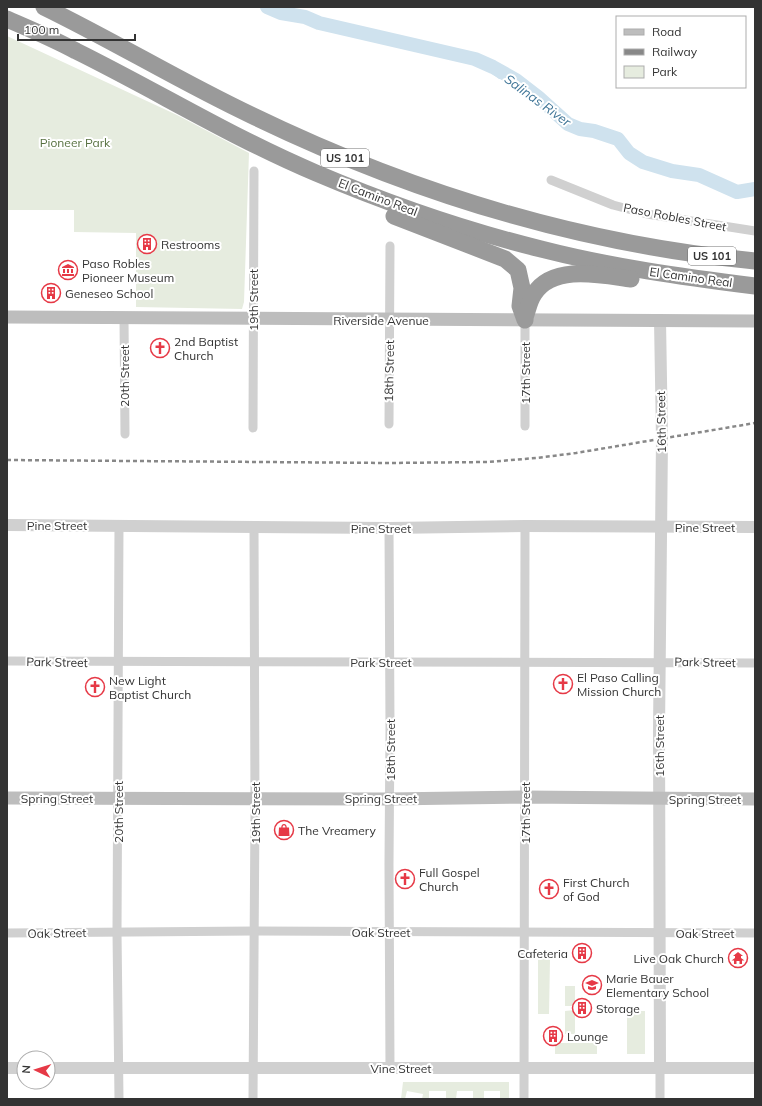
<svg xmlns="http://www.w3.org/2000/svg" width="762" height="1106" font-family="Mulish,sans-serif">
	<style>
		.green { fill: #e6ecdf }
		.water { fill: #cfe2ee }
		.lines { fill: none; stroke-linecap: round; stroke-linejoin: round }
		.river { stroke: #cfe2ee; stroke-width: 14 }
		.minor { stroke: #d0d0d0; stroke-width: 9 }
		.tertiary { stroke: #d0d0d0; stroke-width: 12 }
		.secondary { stroke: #bdbdbd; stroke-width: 13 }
		.motorway { stroke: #9a9a9a; stroke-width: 17 }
		.rail { stroke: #888; stroke-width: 2.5; stroke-dasharray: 4 3; stroke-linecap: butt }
		.labels { text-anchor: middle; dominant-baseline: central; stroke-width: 4; stroke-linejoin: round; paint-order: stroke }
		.shield { fill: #fff; stroke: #707070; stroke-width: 1 }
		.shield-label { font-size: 11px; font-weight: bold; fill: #333 }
		.park-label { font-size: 12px; fill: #56703f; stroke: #fff }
		.street-label { font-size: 12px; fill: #333; stroke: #fff }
		.poi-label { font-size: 12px; fill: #333; stroke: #fff; text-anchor: start }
		.water-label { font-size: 13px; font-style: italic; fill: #3f7597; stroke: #fff }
	</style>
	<rect width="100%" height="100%" fill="#fff"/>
	<g class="green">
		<polygon points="7,36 177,115 249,153 244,302 242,309 136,307 136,233 74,232 74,210 7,210"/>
		<polygon points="538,959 550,959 549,1014 538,1014"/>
		<rect x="565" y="986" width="10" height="20"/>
		<polygon points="575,1010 575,1034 565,1034 565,1011"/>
		<rect x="627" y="1011" width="18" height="43"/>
		<rect x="555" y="1043" width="42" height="11"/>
		<polygon points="403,1082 509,1082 509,1099 500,1099 500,1091 484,1091 484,1099 473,1099 473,1091 457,1091 456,1099 446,1099 446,1091 429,1091 429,1099 422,1099 423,1094 407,1091 405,1099 401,1099"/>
	</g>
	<polygon class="water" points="479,54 502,66 516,80 499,79 476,62 474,55"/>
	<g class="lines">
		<polyline class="river" points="267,7 281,13 305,17 319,23 475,59 493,67 516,80 538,97 568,124 580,129 594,131 618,139 629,153 643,162 672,171 699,175 737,192 755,189"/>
		<g class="minor">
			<polyline points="551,180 613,205 647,214 755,231"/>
			<polyline points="124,318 125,434"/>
			<polyline points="525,320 525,426"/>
			<polyline points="389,424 390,246"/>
			<polyline points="253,428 254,171"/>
			<polyline points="389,528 390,729 389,865 390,1068"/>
			<polyline points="7,661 755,663"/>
			<polyline points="7,933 254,931 755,933"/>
			<polyline points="119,1099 117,932 119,525"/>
			<polyline points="253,1099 255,811 254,527"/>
			<polyline points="524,1099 525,526"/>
			<polyline points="660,1099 660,1068"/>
		</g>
		<g class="tertiary">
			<polyline points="660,320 662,439 659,731 660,1068"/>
			<polyline points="7,525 389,528 525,526 755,527"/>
			<polyline points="7,1068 24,1068"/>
			<polyline points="48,1068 755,1068"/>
		</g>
		<g class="secondary">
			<polyline points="7,317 755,321"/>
			<polyline points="7,798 389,799 524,797 755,799"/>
		</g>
		<g class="motorway">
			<path d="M44,7C114,41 181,82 251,115C412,193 577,244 755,261"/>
			<path d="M7,19C30,29 54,39 76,51C157,91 233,138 316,173C389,204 464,230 541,249C611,267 683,277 755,286"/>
			<polyline points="394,216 505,259 518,270 522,288 520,306 525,320"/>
			<path d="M525,317C528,310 529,301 534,294C553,264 601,275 631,279"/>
		</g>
		<polyline class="rail" points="7,460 390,463 488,462 536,458 576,453 755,423"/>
	</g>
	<defs>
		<symbol id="building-ring" viewBox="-11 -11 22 22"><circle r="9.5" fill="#fff" stroke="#e63946" stroke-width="1.5"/><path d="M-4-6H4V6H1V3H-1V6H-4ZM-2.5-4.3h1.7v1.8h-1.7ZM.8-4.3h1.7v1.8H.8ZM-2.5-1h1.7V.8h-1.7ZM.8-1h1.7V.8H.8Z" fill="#e63946"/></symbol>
		<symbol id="museum-ring" viewBox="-11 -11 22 22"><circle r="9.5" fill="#fff" stroke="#e63946" stroke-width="1.5"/><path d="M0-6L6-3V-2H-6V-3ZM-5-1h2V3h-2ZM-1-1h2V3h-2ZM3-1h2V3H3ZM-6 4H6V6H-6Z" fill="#e63946"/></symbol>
		<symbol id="church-ring" viewBox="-11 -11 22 22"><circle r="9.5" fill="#fff" stroke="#e63946" stroke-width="1.5"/><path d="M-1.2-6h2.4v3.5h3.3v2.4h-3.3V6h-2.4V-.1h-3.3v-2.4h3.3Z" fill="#e63946"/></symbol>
		<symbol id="shop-ring" viewBox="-11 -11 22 22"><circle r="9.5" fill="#fff" stroke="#e63946" stroke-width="1.5"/><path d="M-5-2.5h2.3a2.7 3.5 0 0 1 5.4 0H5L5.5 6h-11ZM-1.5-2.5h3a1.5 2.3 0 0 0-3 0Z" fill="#e63946"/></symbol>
		<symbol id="temple-ring" viewBox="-11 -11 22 22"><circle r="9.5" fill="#fff" stroke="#e63946" stroke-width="1.5"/><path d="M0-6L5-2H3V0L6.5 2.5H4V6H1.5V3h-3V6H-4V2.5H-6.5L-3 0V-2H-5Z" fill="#e63946"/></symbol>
		<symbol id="school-ring" viewBox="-11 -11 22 22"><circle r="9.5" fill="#fff" stroke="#e63946" stroke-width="1.5"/><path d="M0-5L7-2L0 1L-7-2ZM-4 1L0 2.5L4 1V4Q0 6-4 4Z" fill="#e63946"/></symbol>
	</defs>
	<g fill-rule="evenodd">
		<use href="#building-ring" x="136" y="233" width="22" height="22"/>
		<use href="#museum-ring" x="57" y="259" width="22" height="22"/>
		<use href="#building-ring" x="40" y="282" width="22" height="22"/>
		<use href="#church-ring" x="149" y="337" width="22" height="22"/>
		<use href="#church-ring" x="552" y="673" width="22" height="22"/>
		<use href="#church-ring" x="84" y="676" width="22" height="22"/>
		<use href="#shop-ring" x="273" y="819" width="22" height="22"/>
		<use href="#church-ring" x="394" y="868" width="22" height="22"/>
		<use href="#church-ring" x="538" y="878" width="22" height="22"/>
		<use href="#building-ring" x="571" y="942" width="22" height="22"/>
		<use href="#temple-ring" x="727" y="947" width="22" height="22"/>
		<use href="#school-ring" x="581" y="974" width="22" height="22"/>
		<use href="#building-ring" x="571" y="997" width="22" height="22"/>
		<use href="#building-ring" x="542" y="1025" width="22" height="22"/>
	</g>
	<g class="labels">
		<g class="shield">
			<rect x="321" y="149" width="48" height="18" rx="3"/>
			<rect x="688" y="247" width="48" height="18" rx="3"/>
		</g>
		<g class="shield-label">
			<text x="345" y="158">US 101</text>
			<text x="712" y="256">US 101</text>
		</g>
		<g class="park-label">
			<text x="75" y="142">Pioneer Park</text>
		</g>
		<g class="street-label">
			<text transform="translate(378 197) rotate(21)">El Camino Real</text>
			<text transform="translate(675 217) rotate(11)">Paso Robles Street</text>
			<text transform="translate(691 277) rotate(8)">El Camino Real</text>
			<text transform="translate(253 300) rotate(-90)">19th Street</text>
			<text x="381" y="320">Riverside Avenue</text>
			<text transform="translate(389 371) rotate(-89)">18th Street</text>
			<text transform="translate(525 373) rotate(-90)">17th Street</text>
			<text transform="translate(124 376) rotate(-90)">20th Street</text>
			<text transform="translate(661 422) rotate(-91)">16th Street</text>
			<text x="57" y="525">Pine Street</text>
			<text x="705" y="527">Pine Street</text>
			<text x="381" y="528">Pine Street</text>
			<text transform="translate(57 662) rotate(1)">Park Street</text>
			<text x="381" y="662">Park Street</text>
			<text transform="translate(705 662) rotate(1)">Park Street</text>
			<text transform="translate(659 746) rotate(-90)">16th Street</text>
			<text transform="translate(390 750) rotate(-90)">18th Street</text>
			<text x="57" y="798">Spring Street</text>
			<text x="381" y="798">Spring Street</text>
			<text x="705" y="799">Spring Street</text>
			<text transform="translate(118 812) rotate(-90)">20th Street</text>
			<text transform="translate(255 813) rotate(-90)">19th Street</text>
			<text transform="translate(525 813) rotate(-90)">17th Street</text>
			<text x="381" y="932">Oak Street</text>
			<text transform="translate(57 933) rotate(-1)">Oak Street</text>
			<text x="705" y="933">Oak Street</text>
			<text x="401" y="1068">Vine Street</text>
		</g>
		<g class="poi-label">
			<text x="161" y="244">Restrooms</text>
			<text x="82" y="263">Paso Robles<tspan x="82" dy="14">Pioneer Museum</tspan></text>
			<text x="65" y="293">Geneseo School</text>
			<text x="174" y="341">2nd Baptist<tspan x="174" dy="14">Church</tspan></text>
			<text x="577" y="677">El Paso Calling<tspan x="577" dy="14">Mission Church</tspan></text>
			<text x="109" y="680">New Light<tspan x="109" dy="14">Baptist Church</tspan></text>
			<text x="298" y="830">The Vreamery</text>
			<text x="419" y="872">Full Gospel<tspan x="419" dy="14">Church</tspan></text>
			<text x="563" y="882">First Church<tspan x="563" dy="14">of God</tspan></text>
			<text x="568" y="953" text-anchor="end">Cafeteria</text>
			<text x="724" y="958" text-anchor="end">Live Oak Church</text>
			<text x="606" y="978">Marie Bauer<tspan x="606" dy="14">Elementary School</tspan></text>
			<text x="596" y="1008">Storage</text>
			<text x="567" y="1036">Lounge</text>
		</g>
		<g class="water-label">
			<text transform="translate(538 100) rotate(36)">Salinas River</text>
		</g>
	</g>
	<rect width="762" height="1106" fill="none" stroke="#333333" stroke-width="16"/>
	<rect x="616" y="16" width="130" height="72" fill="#ffffff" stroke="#adadad"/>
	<rect x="624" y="29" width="20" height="6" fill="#bdbdbd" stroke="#adadad"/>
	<text x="652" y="36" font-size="12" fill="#333333">Road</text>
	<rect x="624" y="49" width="20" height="6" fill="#888888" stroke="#adadad"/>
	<text x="652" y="56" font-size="12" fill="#333333">Railway</text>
	<rect x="624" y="66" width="20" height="12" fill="#e6ecdf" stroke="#adadad"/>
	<text x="652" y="76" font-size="12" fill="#333333">Park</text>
	<g transform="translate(36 1070) rotate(274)"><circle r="19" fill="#ffffff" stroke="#adadad"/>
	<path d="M0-3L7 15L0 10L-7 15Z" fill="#e63946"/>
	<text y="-6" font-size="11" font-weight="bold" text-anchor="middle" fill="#333333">N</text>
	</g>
	<path d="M18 34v6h117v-6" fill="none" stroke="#333333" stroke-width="2"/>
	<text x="24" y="34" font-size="12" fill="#333333" stroke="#ffffff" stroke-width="3" paint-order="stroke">100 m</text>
</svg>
